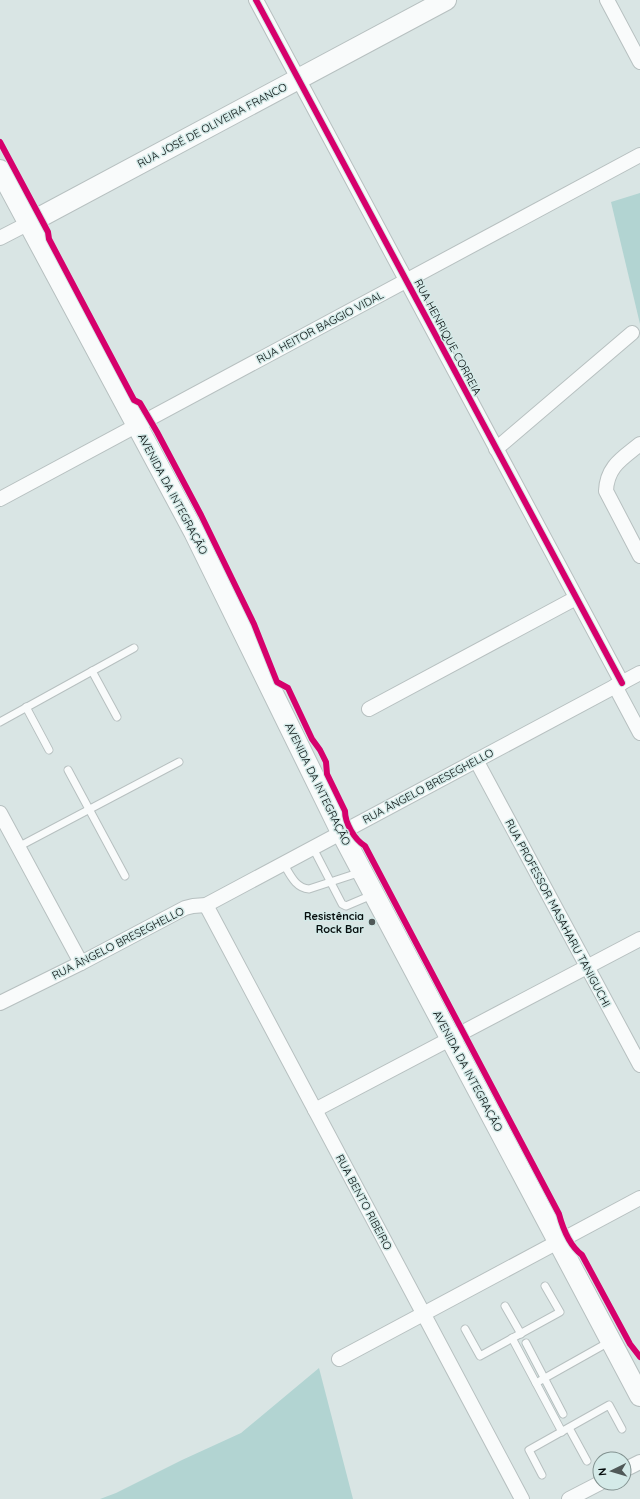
<svg xmlns="http://www.w3.org/2000/svg" width="640" height="1499" font-family="Quicksand,sans-serif">
	<style>
		.green { fill: #b2d4d2 }
		.lines { fill: none; stroke-linecap: round; stroke-linejoin: round }
		.lane-casing { stroke: #b7c0c0; stroke-width: 9 }
		.street-casing { stroke: #b7c0c0; stroke-width: 16 }
		.secondary-casing { stroke: #b7c0c0; stroke-width: 22 }
		.lane { stroke: #f9fbfb; stroke-width: 7 }
		.street { stroke: #f9fbfb; stroke-width: 14 }
		.secondary { stroke: #f9fbfb; stroke-width: 20 }
		.cycleway-casing { stroke: #d4eae8; stroke-width: 8 }
		.cycleway { stroke: #d6006c; stroke-width: 6 }
		.poi-dot { fill: #505958; stroke: #d4eae8; stroke-width: 1.5 }
		.labels { text-anchor: middle; dominant-baseline: central; stroke-width: 3; stroke-linejoin: round; paint-order: stroke }
		.street-label { font-size: 11px; fill: #060d0d; stroke: #d4eae8 }
		.poi-label { font-size: 11px; font-weight: bold; fill: #060d0d; stroke: #d4eae8; text-anchor: end }
	</style>
	<rect width="100%" height="100%" fill="#d9e5e4"/>
	<g class="green">
		<polygon points="640,193 640,324 611,202"/>
		<polygon points="319,1368 353,1499 100,1499 116,1493 182,1460 241,1433"/>
	</g>
	<g class="lines">
		<defs>
			<g id="lane">
				<polyline points="92,671 117,717"/>
				<polyline points="26,707 49,750"/>
				<polyline points="0,722 134,648"/>
				<polyline points="68,770 125,876"/>
				<polyline points="18,847 179,762"/>
				<polyline points="313,848 342,904 346,906 372,895"/>
				<path d="M283,863C290,874 295,888 309,889L361,872"/>
				<polyline points="505,1306 521,1334"/>
				<polyline points="465,1329 480,1356 560,1312 545,1286"/>
				<polyline points="512,1338 562,1432"/>
				<polyline points="526,1343 563,1414"/>
				<polyline points="536,1383 609,1342"/>
				<polyline points="569,1428 587,1461"/>
				<polyline points="542,1475 529,1450 609,1405 622,1429"/>
			</g>
			<g id="street">
				<polyline points="256,0 622,683"/>
				<polyline points="607,0 640,62"/>
				<polyline points="0,238 29,223"/>
				<path d="M640,444C623,458 607,466 606,491L640,556"/>
				<polyline points="496,449 632,333"/>
				<polyline points="0,499 640,155"/>
				<polyline points="615,686 640,733"/>
				<polyline points="369,709 576,598"/>
				<polyline points="476,760 640,1065"/>
				<polyline points="0,813 81,963"/>
				<polyline points="206,905 522,1499"/>
				<polyline points="0,1003 81,963 185,908 193,906 206,905 640,673"/>
				<polyline points="315,1110 640,939"/>
				<polyline points="339,1359 640,1198"/>
				<polyline points="624,1470 640,1462"/>
				<polyline points="569,1499 600,1483"/>
			</g>
			<g id="secondary">
				<polyline points="0,170 194,532 341,832 640,1396"/>
				<polyline points="29,223 446,0"/>
			</g>
		</defs>
		<use href="#lane" class="lane-casing"/>
		<use href="#street" class="street-casing"/>
		<use href="#secondary" class="secondary-casing"/>
		<use href="#lane" class="lane"/>
		<use href="#street" class="street"/>
		<use href="#secondary" class="secondary"/>
		<defs>
			<g id="cycleway">
				<polyline points="256,0 622,683"/>
				<path d="M0,142L48,232L49,239L134,400L140,403L157,432L201,515L254,624L277,682L288,688L312,739L320,750L326,762L327,774L345,811C345,823 354,839 365,846L559,1214C563,1229 570,1246 582,1255L630,1344L640,1357"/>
			</g>
		</defs>
		<use href="#cycleway" class="cycleway-casing"/>
		<use href="#cycleway" class="cycleway"/>
	</g>
	<circle class="poi-dot" cx="372" cy="922" r="4"/>
	<g class="labels">
		<g class="street-label">
			<text transform="translate(212 125) rotate(-28)">RUA JOSÉ DE OLIVEIRA FRANCO</text>
			<text transform="translate(320 327) rotate(-28)">RUA HEITOR BAGGIO VIDAL</text>
			<text transform="translate(448 337) rotate(62)">RUA HENRIQUE CORREIA</text>
			<text transform="translate(173 494) rotate(62)">AVENIDA DA INTEGRAÇÃO</text>
			<text transform="translate(318 784) rotate(64)">AVENIDA DA INTEGRAÇÃO</text>
			<text transform="translate(428 786) rotate(-28)">RUA ÂNGELO BRESEGHELLO</text>
			<text transform="translate(558 913) rotate(62)">RUA PROFESSOR MASAHARU TANIGUCHI</text>
			<text transform="translate(118 943) rotate(-27)">RUA ÂNGELO BRESEGHELLO</text>
			<text transform="translate(468 1071) rotate(62)">AVENIDA DA INTEGRAÇÃO</text>
			<text transform="translate(364 1202) rotate(62)">RUA BENTO RIBEIRO</text>
		</g>
		<g class="poi-label">
			<text x="364" y="916">Resistência<tspan x="364" dy="13">Rock Bar</tspan></text>
		</g>
	</g>
	<g transform="translate(612 1471) rotate(265)"><circle r="19" fill="#d4eae8" stroke="#829290"/>
	<path d="M0-3L7 15L0 10L-7 15Z" fill="#505958"/>
	<text y="-6" font-size="11" font-weight="bold" text-anchor="middle" fill="#060d0d">N</text>
	</g>
</svg>
